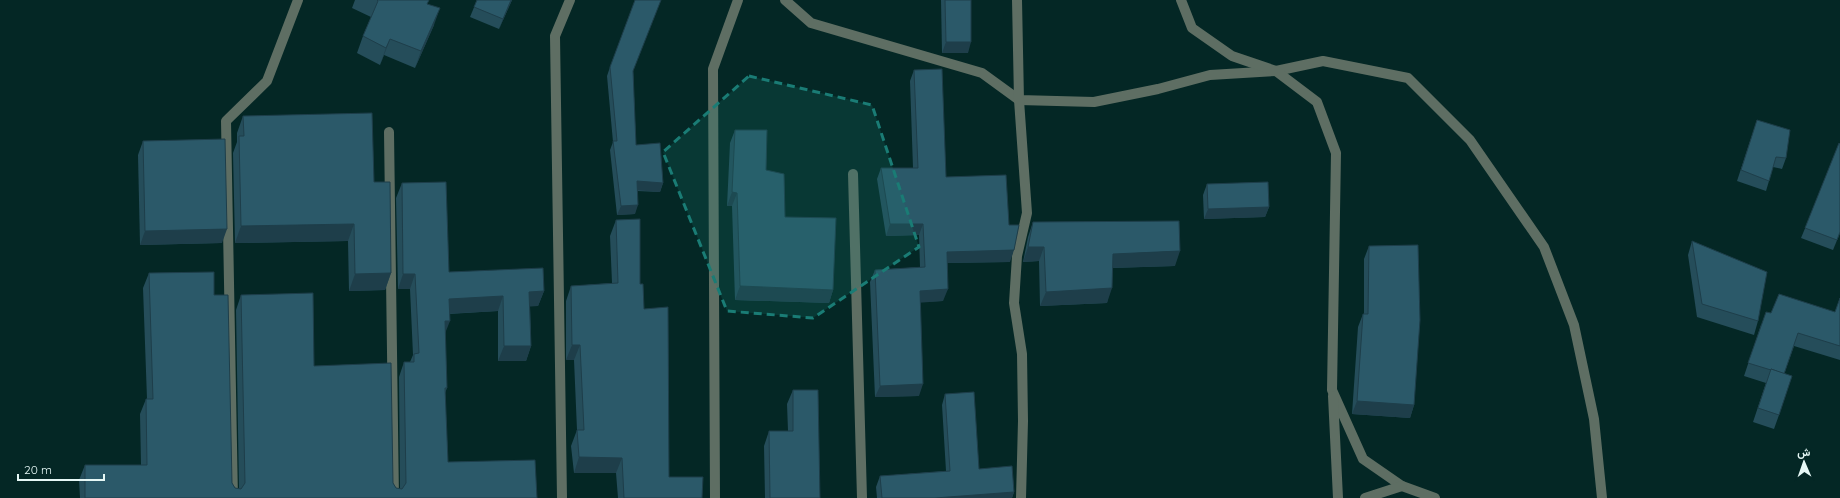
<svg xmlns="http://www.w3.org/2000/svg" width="1840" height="498" font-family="Quicksand,Vazirmatn,sans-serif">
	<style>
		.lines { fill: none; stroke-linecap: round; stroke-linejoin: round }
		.minor { stroke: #5e6e63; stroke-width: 10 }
		.wall { fill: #254d5a }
		.shaded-wall { fill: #1e3e4a }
		.building { fill: #2b5969; stroke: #1e3e4a }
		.marked { fill: #1a7c75; fill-opacity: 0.2; stroke: #1a7c75; stroke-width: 3; stroke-dasharray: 8 5; stroke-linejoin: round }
	</style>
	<rect width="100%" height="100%" fill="#042725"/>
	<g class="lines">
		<g class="minor">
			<polyline points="785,0 811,23 982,73 1019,100 1094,102 1158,89 1210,75 1276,71 1323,61 1408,78 1470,140 1544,247 1574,325 1594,419 1602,498"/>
			<polyline points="1017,0 1019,100 1027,213 1017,256 1014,303 1022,354 1023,421 1021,498"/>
			<polyline points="1181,0 1192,28 1232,56 1276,71 1317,102 1336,153 1332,390 1363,459 1402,486 1435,498"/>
			<polyline points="389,132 394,498"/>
			<polyline points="853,174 862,498"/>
			<polyline points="1333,396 1338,498"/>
			<polyline points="233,498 226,121 267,81 298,0"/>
			<polyline points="562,498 555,36 570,0"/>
			<polyline points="715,498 713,69 738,0"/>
			<polyline points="1365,498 1402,486"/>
		</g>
	</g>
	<g class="wall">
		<polygon points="355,0 429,0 427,4 434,25 415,68 384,55 380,65 357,53 363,36 371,17 352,8"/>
		<polygon points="477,0 512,0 499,29 470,17"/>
		<polygon points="941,0 971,0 968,53 942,53"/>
		<polygon points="610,67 633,71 636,145 663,183 660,192 637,191 635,214 617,215 610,150 613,142 607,76"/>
		<polygon points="914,70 946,177 1010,262 947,263 943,301 920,302 919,396 875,397 870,282 875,270 920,267 919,235 886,236 877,179 881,168 913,168 910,81"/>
		<polygon points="243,116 374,182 391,273 385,290 349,291 348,241 235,243 233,153 237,142 237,133"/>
		<polygon points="1757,120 1786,158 1782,169 1773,167 1769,181 1766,191 1737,181"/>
		<polygon points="735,130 766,170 785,217 833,290 829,303 735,300 732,206 727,206 730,143"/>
		<polygon points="143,141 222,243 140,245 138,155"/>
		<polygon points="1840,144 1840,233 1833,250 1801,238"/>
		<polygon points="402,183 449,272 544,291 538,306 530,306 531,346 526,361 498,361 498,311 449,314 445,333 447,388 445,393 448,462 537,498 80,498 79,480 85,465 141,465 140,414 146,399 147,399 143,288 149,273 214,295 232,483 235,488 239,489 236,310 241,295 314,366 396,488 400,489 399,377 404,362 410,362 413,355 410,289 398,289 396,198"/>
		<polygon points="1207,184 1269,207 1265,217 1204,219 1203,195"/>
		<polygon points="616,220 640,284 669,477 702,498 618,498 616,473 574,473 571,446 577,430 574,360 566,360 566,301 571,286 612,283 610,236"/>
		<polygon points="1033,222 1175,266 1113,268 1107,303 1040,306 1039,261 1023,262 1028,237"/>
		<polygon points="1692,241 1758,321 1754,335 1697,317 1688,255"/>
		<polygon points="1369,246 1414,405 1410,418 1352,414 1358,327 1363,314 1364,314 1364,259"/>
		<polygon points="1840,298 1840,360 1794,346 1784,374 1779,415 1774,429 1753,422 1766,383 1744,376 1761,325 1771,313 1835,312"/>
		<polygon points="793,390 820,498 765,498 764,446 769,431 788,431 787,404"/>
		<polygon points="945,394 979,469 1014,492 1012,498 877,498 876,487 880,476 946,471 942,405"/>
	</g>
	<g class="shaded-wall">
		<polygon points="511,0 512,0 499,29 503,19"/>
		<polygon points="440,8 434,25 415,68 421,51"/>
		<polygon points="390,39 384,55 380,65 386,48"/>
		<polygon points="946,42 971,42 968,53 942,53"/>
		<polygon points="637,181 663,183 660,192 634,190"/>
		<polygon points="732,192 737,193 732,206 727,206"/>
		<polygon points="638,205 635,214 617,215 621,206"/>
		<polygon points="1269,207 1265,217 1204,219 1208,209"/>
		<polygon points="354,224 348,241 235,243 241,226"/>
		<polygon points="890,224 923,224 919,235 886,236"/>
		<polygon points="227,229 222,243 140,245 145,231"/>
		<polygon points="1028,247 1044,247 1039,261 1023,262"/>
		<polygon points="1014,250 1010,262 942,263 947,252"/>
		<polygon points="1180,251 1175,266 1108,268 1113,254"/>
		<polygon points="391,273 385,290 349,291 355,274"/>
		<polygon points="403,274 415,274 410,289 398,289"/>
		<polygon points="740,286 833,290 829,303 735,300"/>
		<polygon points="1112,288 1107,303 1040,306 1046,292"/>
		<polygon points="948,289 943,301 916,303 920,291"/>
		<polygon points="544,291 538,306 524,307 529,292"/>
		<polygon points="503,296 498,311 443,314 449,299"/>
		<polygon points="445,321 450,321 444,336"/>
		<polygon points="572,345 580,345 574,360 566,360"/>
		<polygon points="504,346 531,346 526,361 498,361"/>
		<polygon points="923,384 919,396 875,397 880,386"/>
		<polygon points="1357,401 1414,405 1410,418 1352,414"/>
		<polygon points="579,457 622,458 616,473 574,473"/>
		<polygon points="1014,492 1012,498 935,498"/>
	</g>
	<g class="building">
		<polygon points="377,0 429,0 427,4 440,8 421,51 390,39 386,48 363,36 378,1"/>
		<polygon points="477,0 511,0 503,19 474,7"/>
		<polygon points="635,0 661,0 633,71 636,145 660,143 663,183 637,181 638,205 621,206 613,141 617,141 610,67"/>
		<polygon points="945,0 971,0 971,42 946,42"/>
		<polygon points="942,69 946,177 1006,175 1009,225 1019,225 1014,250 947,252 948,289 920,291 923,384 880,386 875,270 925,267 923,224 890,224 881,168 918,168 914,70"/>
		<polygon points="372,113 374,182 390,182 391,273 355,274 354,224 241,226 239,136 244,136 243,116"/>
		<polygon points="1757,120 1790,130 1786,158 1776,157 1769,181 1741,170"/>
		<polygon points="735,130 767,130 766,170 784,174 785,217 836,218 833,290 740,286 737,193 732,192"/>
		<polygon points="225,139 227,229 145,231 143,141"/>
		<polygon points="1839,143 1840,144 1840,232 1837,240 1805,228"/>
		<polygon points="446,182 449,272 543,268 544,291 529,292 531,346 504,346 503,296 449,299 450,321 445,321 447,388 445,388 448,462 535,460 537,498 85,498 85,465 147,465 146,399 153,399 149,273 214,272 214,295 228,295 232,483 235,488 241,489 245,483 241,295 313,293 314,366 391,363 393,483 396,488 402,489 406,483 404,362 414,362 414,354 419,353 415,274 403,274 402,183"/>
		<polygon points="1268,182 1269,207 1208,209 1207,184"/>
		<polygon points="640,219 640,284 643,284 644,309 668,307 669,477 703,477 702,498 624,498 622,458 579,457 577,430 584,430 580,345 572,345 571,286 618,283 616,220"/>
		<polygon points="1179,221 1180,251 1113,254 1112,288 1046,292 1044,247 1028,247 1033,222"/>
		<polygon points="1692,241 1767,272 1758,321 1702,304"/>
		<polygon points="1418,245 1420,320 1414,405 1357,401 1363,314 1368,314 1369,246"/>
		<polygon points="1779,294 1835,312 1840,298 1840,346 1798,333 1784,374 1771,369 1771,370 1748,363 1766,312 1771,313"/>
		<polygon points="1771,369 1792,376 1779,415 1758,408"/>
		<polygon points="793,390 818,390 820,498 770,498 769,431 793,431"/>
		<polygon points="974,392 979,469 1012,466 1014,492 935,498 882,498 880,476 950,471 945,394"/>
	</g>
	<path class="marked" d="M749,76L872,105L919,247L813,318L727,311L663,152Z"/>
	<g transform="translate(1804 462) rotate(358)" stroke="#042725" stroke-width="3" paint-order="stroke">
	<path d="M0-3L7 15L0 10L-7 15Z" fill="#e6f8f6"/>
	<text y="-6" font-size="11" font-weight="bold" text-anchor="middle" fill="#e6f8f6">ش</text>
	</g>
	<path d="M18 474v6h86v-6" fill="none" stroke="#e6f8f6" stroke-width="2"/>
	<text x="24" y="474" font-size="12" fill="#e6f8f6" stroke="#042725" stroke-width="3" paint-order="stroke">20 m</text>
</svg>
